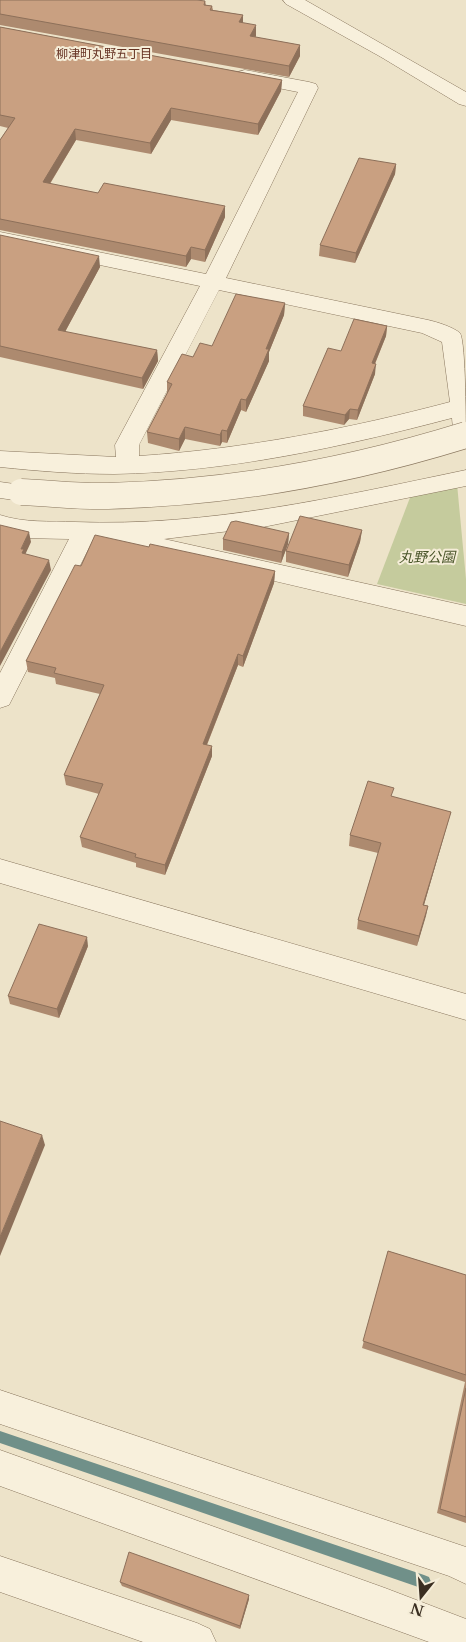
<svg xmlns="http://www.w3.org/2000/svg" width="466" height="1642" font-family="'Libre Baskerville','Noto Sans JP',serif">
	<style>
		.green { fill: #c5cb9d }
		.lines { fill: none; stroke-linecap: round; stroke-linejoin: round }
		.stream { fill: #709089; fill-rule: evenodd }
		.minor-casing { stroke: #89765e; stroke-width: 1 }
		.minor { fill: #f8f0dc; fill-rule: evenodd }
		.minor-bridge-casing { stroke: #89765e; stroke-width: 27; stroke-linecap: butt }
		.minor-bridge { stroke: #f8f0dc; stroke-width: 26 }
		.wall { fill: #ad8a6f }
		.shaded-wall { fill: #8d705a }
		.building { fill: #c9a081; stroke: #8d705a }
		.labels { text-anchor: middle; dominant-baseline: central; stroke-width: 4; stroke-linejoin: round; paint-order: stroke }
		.far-neighbourhood-label { font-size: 12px; fill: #653222; stroke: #f5edd8 }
		.park-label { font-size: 14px; font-style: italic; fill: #495529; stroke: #f5edd8 }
	</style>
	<rect width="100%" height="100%" fill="#ede3c9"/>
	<polygon class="green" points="457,484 466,579 466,604 377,584 411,495"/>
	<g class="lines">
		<polygon class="stream" points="0,1431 424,1575 429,1577 431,1582 429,1587 424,1589 0,1443"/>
		<defs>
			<g id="minor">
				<polygon points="283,0 305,0 466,92 466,106 459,104 381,57 286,4"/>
				<path d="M245,70L309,82L316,84L318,88L226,278L428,320C437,322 453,327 460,333C466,342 466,430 466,448L458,446L454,440L452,418C342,447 228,472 114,474C76,474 38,471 0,467V451L116,457L115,445L200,286L0,244V232L206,274L298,92L238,80L236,76L238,72ZM219,290L422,333L442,342L450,402C348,429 244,449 139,456V445Z"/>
				<path d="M466,470V486L263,527L164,539L466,606V626L215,567L92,542L9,705L0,708V673L69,539L20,538L0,533V515C24,523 50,521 75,522C208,527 337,497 466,470Z"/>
				<polygon points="0,482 29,486 33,492 29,498 21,501 0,498"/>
				<polygon points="0,859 466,994 466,1020 0,883"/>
				<polygon points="0,1390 466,1547 466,1584 449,1576 0,1424"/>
				<polygon points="0,1450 385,1588 466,1619 466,1642 429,1642 0,1486"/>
				<polygon points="0,1556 197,1623 210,1629 216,1642 143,1642 0,1592"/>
			</g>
		</defs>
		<use href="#minor" class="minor-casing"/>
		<use href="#minor" class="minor"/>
		<defs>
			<path id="minor-bridge" d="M21,492C50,493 79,497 108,496C230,493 350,471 466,435"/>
		</defs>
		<use href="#minor-bridge" class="minor-bridge-casing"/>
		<use href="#minor-bridge" class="minor-bridge"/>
	</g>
	<g class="wall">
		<polygon points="0,0 205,1 206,5 212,6 213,10 243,15 243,23 256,36 255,37 300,45 300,56 289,77 0,25"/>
		<polygon points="0,27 282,80 281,91 258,135 171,120 151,154 76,140 50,184 98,193 225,217 205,262 191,259 186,267 0,230 0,140 8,128 0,126"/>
		<polygon points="396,164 395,174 355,263 319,256 320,245"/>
		<polygon points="0,235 100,267 65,332 157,350 158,361 143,389 0,357"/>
		<polygon points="285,303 284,315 269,352 269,361 246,412 241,410 227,443 222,442 220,446 185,439 179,451 148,443 147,432 167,393 167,382 193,357"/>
		<polygon points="387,326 386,336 375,364 375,374 357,420 349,419 344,425 303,416 303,406 341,351"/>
		<polygon points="362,530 360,542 348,577 286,562 286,551"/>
		<polygon points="289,533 288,544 281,563 223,550 223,539"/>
		<polygon points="149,547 275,571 274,583 243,667 238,665 207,745 212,756 165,875 136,867 136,863 82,847 80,837 99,794 66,785 64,775 100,694 56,684 55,678 28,672 26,661 81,566"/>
		<polygon points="392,797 451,812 448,822 424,905 428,906 417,946 357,929 358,920 378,853 349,846 350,835"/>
		<polygon points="88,946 59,1018 10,1004 8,996"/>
		<polygon points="388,1251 466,1275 466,1523 437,1513 465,1382 362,1348"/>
		<polygon points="120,1582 249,1599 240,1629 122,1586"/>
	</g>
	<g class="shaded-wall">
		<polygon points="243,15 243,26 239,22"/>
		<polygon points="256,25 256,36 250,48 250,36"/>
		<polygon points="300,45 300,56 289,77 289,66"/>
		<polygon points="282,80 281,91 258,135 258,124"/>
		<polygon points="171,108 171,120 151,154 150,143"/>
		<polygon points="75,129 76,140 44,193 43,182"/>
		<polygon points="396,164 395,174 355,263 356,253"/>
		<polygon points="225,206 225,217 205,262 205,250"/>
		<polygon points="191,247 191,259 186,267 186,256"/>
		<polygon points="99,256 100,267 60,341 58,330"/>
		<polygon points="285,303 284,315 269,352 269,361 246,412 246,400 266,349"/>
		<polygon points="387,326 386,336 371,373 372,363"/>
		<polygon points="157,350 158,361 143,389 142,378"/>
		<polygon points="376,364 375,374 357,420 358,410"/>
		<polygon points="241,399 241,410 227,443 227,431"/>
		<polygon points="350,409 349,419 344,425 345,415"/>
		<polygon points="185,427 185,439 179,451 179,439"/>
		<polygon points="222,430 222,442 220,446 220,435"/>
		<polygon points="362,530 360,542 348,577 349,565"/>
		<polygon points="29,532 31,542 25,555 24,564 21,549"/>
		<polygon points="289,533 288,544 281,563 282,552"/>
		<polygon points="49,560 51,570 0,666 0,652"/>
		<polygon points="275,571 274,583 243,667 243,656"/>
		<polygon points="238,654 238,665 203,754 203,744"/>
		<polygon points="212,746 212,756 165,875 165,865"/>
		<polygon points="451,812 448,822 421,915 423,905"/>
		<polygon points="428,906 426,916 417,946 419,936"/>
		<polygon points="87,937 88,946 59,1018 57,1009"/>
		<polygon points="42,1135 45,1145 0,1256 0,1237"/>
		<polygon points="249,1595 249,1599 240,1629 240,1626"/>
	</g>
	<g class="building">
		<polygon points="0,0 197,0 205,1 204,5 212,6 210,10 243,15 239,22 256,25 250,36 300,45 289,66 0,14"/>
		<polygon points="0,27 282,80 258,124 171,108 150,143 75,129 43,182 98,193 104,183 225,206 205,250 191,247 186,256 0,219 0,140 15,118 0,115"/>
		<polygon points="359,158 396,164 356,253 320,245"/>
		<polygon points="0,235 99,256 58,330 157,350 142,378 0,346"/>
		<polygon points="236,294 285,303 266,349 269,349 251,391 246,400 241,399 227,431 222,430 220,435 185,427 179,439 147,432 172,384 167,382 182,354 193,357 200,343 212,346"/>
		<polygon points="354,319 387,326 372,363 376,364 358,410 350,409 345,415 303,406 328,348 341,351"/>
		<polygon points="300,516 362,530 349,565 286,551"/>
		<polygon points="236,521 289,533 282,552 223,539 231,522"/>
		<polygon points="0,525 29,532 21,549 24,549 22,553 49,560 0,652"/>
		<polygon points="95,535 149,547 150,544 275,571 243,656 238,654 203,744 212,746 165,865 135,857 136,854 80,837 103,784 64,775 104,685 54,673 56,668 26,661 75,565 81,566"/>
		<polygon points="368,781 394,788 391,796 451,812 423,905 428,906 419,936 358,920 381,843 350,835"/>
		<polygon points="39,924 87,937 57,1009 8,996"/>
		<polygon points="0,1121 42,1135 0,1237"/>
		<polygon points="388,1251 466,1275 466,1375 363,1341"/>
		<polygon points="466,1388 466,1517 440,1509"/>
		<polygon points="129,1552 249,1595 240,1626 120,1582"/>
	</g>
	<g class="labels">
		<g class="far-neighbourhood-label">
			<text x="104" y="53">柳津町丸野五丁目</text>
		</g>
		<g class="park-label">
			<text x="427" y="557">丸野公園</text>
		</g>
	</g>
	<g transform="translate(421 1597) rotate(197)" stroke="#f5edd8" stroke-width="4" paint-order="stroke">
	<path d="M0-4L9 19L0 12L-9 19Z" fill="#3a2e21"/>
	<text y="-8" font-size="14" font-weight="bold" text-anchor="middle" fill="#3a2e21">N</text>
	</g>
</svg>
